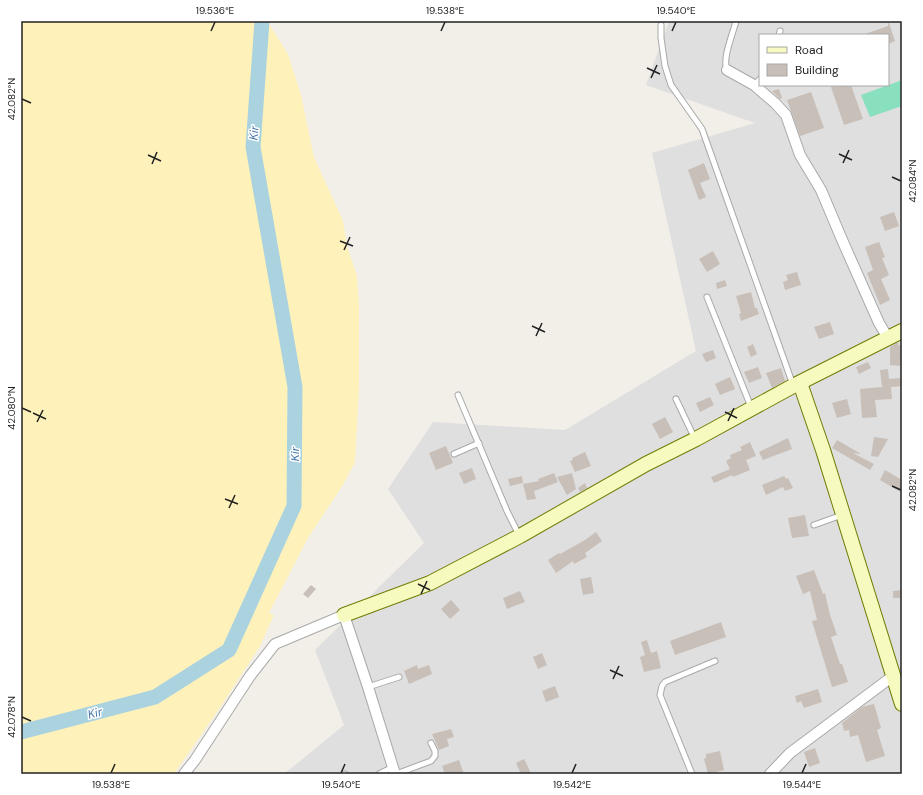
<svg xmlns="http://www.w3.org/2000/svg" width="923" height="795" font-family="'DM Sans',sans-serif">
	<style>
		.residential { fill: #e0dfdf; fill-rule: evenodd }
		.sand { fill: #fff1ba }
		.pitch { fill: #88e0be }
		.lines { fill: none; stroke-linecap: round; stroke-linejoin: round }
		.river { stroke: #aad3df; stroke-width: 15 }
		.building { fill: #c7bfb8 }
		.lane-casing { stroke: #a9a9a9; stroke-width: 7 }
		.street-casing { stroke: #a9a9a9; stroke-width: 12 }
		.secondary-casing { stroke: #707d05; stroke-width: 16 }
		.lane { stroke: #fff; stroke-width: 5 }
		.street { stroke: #fff; stroke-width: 10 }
		.secondary { stroke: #f7fabf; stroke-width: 14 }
		.ticks { fill: none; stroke: #222; stroke-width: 1.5 }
		.labels { text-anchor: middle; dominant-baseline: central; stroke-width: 3; stroke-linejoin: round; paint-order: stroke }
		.water-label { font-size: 12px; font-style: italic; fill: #4a7aab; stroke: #fff }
		.neatline { fill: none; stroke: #222; stroke-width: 1.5 }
		.ticks-label { font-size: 10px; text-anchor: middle; fill: #222 }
	</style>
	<rect width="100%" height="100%" fill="#f2efe9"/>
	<path class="residential" d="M669,21H902V774H284L344,725L315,650L424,543L388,489L433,422L565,430L696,351L652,153L755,123L646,85ZM760,35H888V85H760Z"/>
	<polygon class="sand" points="21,21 267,21 288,54 301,95 314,157 343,221 347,246 357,276 359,306 359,388 355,462 343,485 308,538 269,613 274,615 260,646 219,709 174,774 21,774"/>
	<polygon class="pitch" points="902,80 902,106 870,117 861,95"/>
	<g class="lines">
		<polyline class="river" points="21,732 155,697 229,650 294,506 295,387 253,147 262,21"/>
	</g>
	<g class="building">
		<polygon points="888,23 889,23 895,41 888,44 888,35 865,35 865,34 888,26"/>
		<polygon points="838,85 851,85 863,119 844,125 831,87"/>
		<polygon points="779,89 782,98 780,99 772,91"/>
		<polygon points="811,92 824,128 800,136 787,100"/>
		<polygon points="704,163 710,179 700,183 706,197 699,200 688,170"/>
		<polygon points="894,212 899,226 885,231 880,217"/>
		<polygon points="879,242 885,257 882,258 889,275 881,279 890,300 880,305 867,273 873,270 865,247"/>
		<polygon points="713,251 720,264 707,272 699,259"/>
		<polygon points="797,272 801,285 785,290 783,282 788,280 786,275"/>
		<polygon points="725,280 727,286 717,289 716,283"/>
		<polygon points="751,292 755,308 757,308 759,314 741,321 739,314 741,313 736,296"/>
		<polygon points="830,322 834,334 819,339 814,327"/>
		<polygon points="896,343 899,343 898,345 902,346 902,366 890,365 890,347"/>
		<polygon points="753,344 757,354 751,357 747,347"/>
		<polygon points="713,350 716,358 706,362 702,354"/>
		<polygon points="868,362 871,368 859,374 856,367"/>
		<polygon points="758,367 762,378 749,383 744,372"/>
		<polygon points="781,368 785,381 772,388 766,373"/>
		<polygon points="888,369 889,379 901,378 902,386 891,387 892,399 875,400 877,417 862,418 860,389 882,387 880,370"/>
		<polygon points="730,377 735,389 720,395 715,384"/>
		<polygon points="710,397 714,405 700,412 696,403"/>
		<polygon points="847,399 851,414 837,418 832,403"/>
		<polygon points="665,417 673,432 660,439 652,424"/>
		<polygon points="874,437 888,439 878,457 871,456"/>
		<polygon points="788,438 792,449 763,460 759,452"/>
		<polygon points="837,440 861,454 853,453 874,464 870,470 832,448"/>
		<polygon points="750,442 756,456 746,460 750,470 733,477 732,475 714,483 711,477 730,469 726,461 731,458 730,455 742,450 740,447"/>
		<polygon points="446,446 453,463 436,470 429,453"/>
		<polygon points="585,452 591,466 575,472 570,461 573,460 572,458"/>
		<polygon points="472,468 476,479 464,484 459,473"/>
		<polygon points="885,470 902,480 902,493 880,480"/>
		<polygon points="554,473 558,482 534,491 536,499 527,500 523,484 539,481 538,479"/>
		<polygon points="572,473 576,489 567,495 557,477"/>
		<polygon points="522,476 523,483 510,486 508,479"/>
		<polygon points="784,476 786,479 788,478 793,488 785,491 783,487 766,495 762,485"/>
		<polygon points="585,483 587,488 580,492 578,488"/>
		<polygon points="805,515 809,536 792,538 788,518"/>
		<polygon points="596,532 602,541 585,553 587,557 574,564 573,561 556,573 548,560 559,553 560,554 585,540"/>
		<polygon points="814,570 823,594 825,593 830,615 837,635 831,637 840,664 842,664 848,682 832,687 812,621 817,620 810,591 803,594 796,576"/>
		<polygon points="591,577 594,593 583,595 580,579"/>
		<polygon points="311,585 316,589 308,598 303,594"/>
		<polygon points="902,590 902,598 893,598 893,591"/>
		<polygon points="520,591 525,602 507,609 503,598"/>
		<polygon points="451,600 460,610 450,619 441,609"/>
		<polygon points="721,622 726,637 675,655 670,641"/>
		<polygon points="647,640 651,653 657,651 661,668 644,672 640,657 645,655 641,642"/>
		<polygon points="542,653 547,665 538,669 533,657"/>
		<polygon points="417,665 418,669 429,665 432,674 409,684 404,671"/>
		<polygon points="555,686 559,697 546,702 542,691"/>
		<polygon points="818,689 822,702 804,708 801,701 797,703 795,696"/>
		<polygon points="874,704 881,728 877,730 885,756 866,762 858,735 850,737 849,730 844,731 842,723 862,707"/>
		<polygon points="451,729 454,737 447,739 449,746 439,750 432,734"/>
		<polygon points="815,748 820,763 809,767 804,752"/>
		<polygon points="720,751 724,770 708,774 704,759 706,758 706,754"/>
		<polygon points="524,759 529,769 531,774 521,774 516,763"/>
		<polygon points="459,760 464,774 445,774 442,766"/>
	</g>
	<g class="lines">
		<defs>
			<g id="lane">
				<polyline points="661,25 661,38 665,66 671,85 702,129 793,385"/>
				<polyline points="779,35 780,31"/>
				<path d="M727,70C722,58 733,34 736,21"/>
				<polyline points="754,85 760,79"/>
				<polyline points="707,297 751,407"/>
				<polyline points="458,395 507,511 519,535"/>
				<polyline points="676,399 695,439"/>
				<polyline points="454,454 479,443"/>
				<polyline points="814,525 842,515"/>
				<polyline points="368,687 399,677"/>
				<polyline points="344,774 345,774"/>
				<polyline points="379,774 393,767"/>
				<polyline points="396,774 431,761 435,756 435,751 431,743"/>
				<polyline points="692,774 660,695 662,686 665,682 715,661"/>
			</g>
			<g id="street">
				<polyline points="727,70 754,85 775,103 786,115 800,155 821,190 843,242 879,323 888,338"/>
				<polyline points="184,774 195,760 250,676 275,644 344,615 368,687 395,774"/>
				<polyline points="770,774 790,753 893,676"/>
			</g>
			<g id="secondary">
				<polyline points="800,383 823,450 902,704"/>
				<polyline points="344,615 430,583 520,536 646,464 696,439 793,386 902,331"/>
			</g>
		</defs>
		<use href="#lane" class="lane-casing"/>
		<use href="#street" class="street-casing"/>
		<use href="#secondary" class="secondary-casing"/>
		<use href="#lane" class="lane"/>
		<use href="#street" class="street"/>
		<use href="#secondary" class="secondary"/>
	</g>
	<path class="ticks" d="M211,31L215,22M441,31L445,22M672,31L676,22M647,68L660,74M651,78L657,65M22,99L31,103M839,154L852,160M148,155L161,161M843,163L849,150M152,164L157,152M892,177L901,181M340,241L353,246M344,250L350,237M532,326L545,332M536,336L542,323M22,408L31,412M725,412L737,418M33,413L46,419M728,421L734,408M37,422L43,410M892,486L901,490M225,499L238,504M229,508L235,495M418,584L430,590M421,594L427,581M610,670L623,676M613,679L619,666M22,717L31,721M111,773L115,764M341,773L345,764M572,773L576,764M802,773L806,764"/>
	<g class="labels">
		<g class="water-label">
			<text transform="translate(254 133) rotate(-86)">Kir</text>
			<text transform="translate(295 454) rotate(-90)">Kir</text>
			<text transform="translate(95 713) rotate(-15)">Kir</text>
		</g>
	</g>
	<rect width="923" height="795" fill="none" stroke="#ffffff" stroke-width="44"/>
	<rect x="759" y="34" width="130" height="52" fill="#ffffff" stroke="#a7a7a7"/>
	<rect x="767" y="47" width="20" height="6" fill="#f7fabf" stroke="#a7a7a7"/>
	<text x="795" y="54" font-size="12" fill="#222222">Road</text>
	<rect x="767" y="64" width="20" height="12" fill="#c7bfb8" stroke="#a7a7a7"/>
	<text x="795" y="74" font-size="12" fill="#222222">Building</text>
	<rect x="22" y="22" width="879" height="751" class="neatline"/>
	<g class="ticks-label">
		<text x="215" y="14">19.536°E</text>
		<text x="445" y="14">19.538°E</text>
		<text x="676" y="14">19.540°E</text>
		<text transform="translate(11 99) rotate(-90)" y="4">42.082°N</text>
		<text transform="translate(912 181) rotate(-90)" y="4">42.084°N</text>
		<text transform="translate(11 408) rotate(-90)" y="4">42.080°N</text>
		<text transform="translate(912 490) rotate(-90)" y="4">42.082°N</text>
		<text transform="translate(11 717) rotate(-90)" y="4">42.078°N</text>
		<text x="111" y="788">19.538°E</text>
		<text x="341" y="788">19.540°E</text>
		<text x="572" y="788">19.542°E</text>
		<text x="802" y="788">19.544°E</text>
	</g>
</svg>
